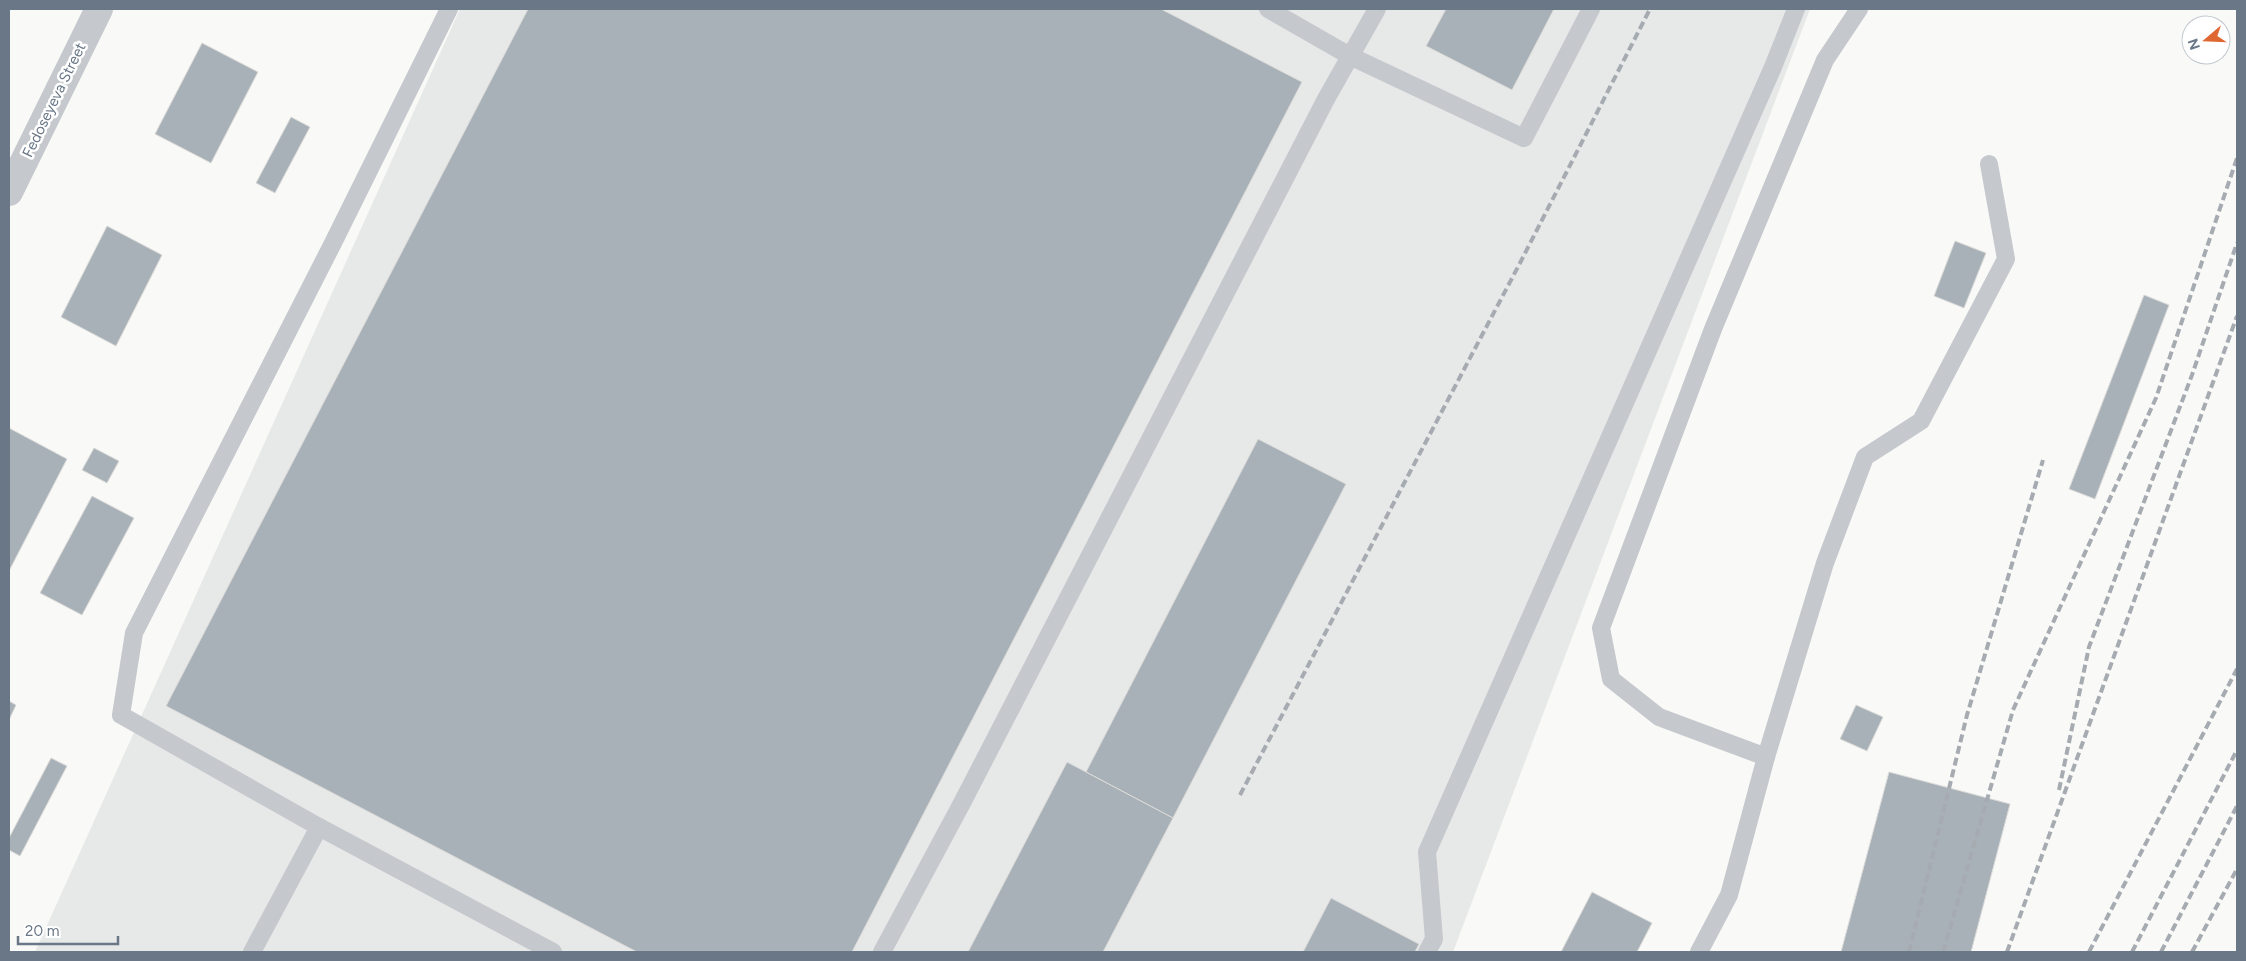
<svg xmlns="http://www.w3.org/2000/svg" width="2246" height="961" font-family="Figtree,sans-serif">
	<style>
		.built { fill: #e7e8e8 }
		.building { fill: #a9b1b8; stroke: #dbdbd9 }
		.lines { fill: none; stroke-linecap: round; stroke-linejoin: round }
		.lane { stroke: #c5c8cc; stroke-width: 18 }
		.street { stroke: #c5c8cc; stroke-width: 28 }
		.rail { stroke: #a6abb1; stroke-width: 4; stroke-dasharray: 8 4; stroke-linecap: butt }
		.labels { text-anchor: middle; dominant-baseline: central; stroke-width: 5; stroke-linejoin: round; paint-order: stroke }
		.street-label { font-size: 15px; fill: #697787; stroke: #fff }
	</style>
	<rect width="100%" height="100%" fill="#f9f9f7"/>
	<polygon class="built" points="460,9 1810,9 1453,952 35,952"/>
	<g class="building">
		<polygon points="528,9 1161,9 1302,82 852,952 637,952 166,706"/>
		<polygon points="1446,9 1554,9 1512,90 1426,46"/>
		<polygon points="202,43 258,72 211,163 155,134"/>
		<polygon points="291,117 310,127 275,193 256,183"/>
		<polygon points="107,226 162,255 116,346 61,317"/>
		<polygon points="1955,241 1986,253 1964,308 1934,296"/>
		<polygon points="2144,295 2169,305 2095,499 2069,489"/>
		<polygon points="9,428 67,459 9,571"/>
		<polygon points="1258,439 1346,484 1173,818 1086,772"/>
		<polygon points="94,448 119,461 107,483 82,470"/>
		<polygon points="92,496 134,518 82,615 40,593"/>
		<polygon points="9,701 16,705 9,720"/>
		<polygon points="1856,705 1883,717 1867,751 1840,739"/>
		<polygon points="51,758 67,766 20,856 9,850 9,838"/>
		<polygon points="1067,762 1173,818 1103,952 968,952"/>
		<polygon points="1889,772 2010,804 1971,952 1841,952"/>
		<polygon points="1592,892 1652,923 1637,952 1561,952"/>
		<polygon points="1331,898 1419,944 1415,952 1303,952"/>
	</g>
	<g class="lines">
		<g class="lane">
			<polyline points="449,9 333,243 134,633 121,715 319,827 553,952"/>
			<polyline points="1268,9 1350,56 1524,138 1591,9"/>
			<polyline points="1766,757 1659,717 1611,679 1601,628 1713,329 1825,60 1859,9"/>
			<polyline points="252,952 319,827"/>
			<polyline points="882,952 962,803 1326,99 1377,9"/>
			<polyline points="1427,952 1434,939 1427,852 1773,67 1796,9"/>
			<polyline points="1699,952 1729,895 1766,757 1825,563 1865,457 1921,421 2006,259 1989,164"/>
		</g>
		<polyline class="street" points="9,192 99,9"/>
		<g class="rail">
			<polyline points="2059,790 2089,647 2192,375 2237,243"/>
			<polyline points="1240,795 1520,263 1650,9"/>
			<polyline points="1909,952 1967,715 2043,460"/>
			<polyline points="1943,952 2013,710 2156,398 2237,158"/>
			<polyline points="2007,952 2237,316"/>
			<polyline points="2089,952 2237,669"/>
			<polyline points="2132,952 2237,750"/>
			<polyline points="2161,952 2237,806"/>
			<polyline points="2192,952 2237,869"/>
		</g>
	</g>
	<g class="labels">
		<g class="street-label">
			<text transform="translate(54 100) rotate(-64)">Fedoseyeva Street</text>
		</g>
	</g>
	<rect width="2246" height="961" fill="none" stroke="#697787" stroke-width="20"/>
	<g transform="translate(2206 40) rotate(251)"><circle r="24" fill="#ffffff" stroke="#c3c9cf"/>
	<path d="M0-4L9 19L0 12L-9 19Z" fill="#df6731"/>
	<text y="-8" font-size="14" font-weight="bold" text-anchor="middle" fill="#697787">N</text>
	</g>
	<path d="M18 936v8h100v-8" fill="none" stroke="#697787" stroke-width="2.5"/>
	<text x="25" y="936" font-size="15" fill="#697787" stroke="#ffffff" stroke-width="4" paint-order="stroke">20 m</text>
</svg>
